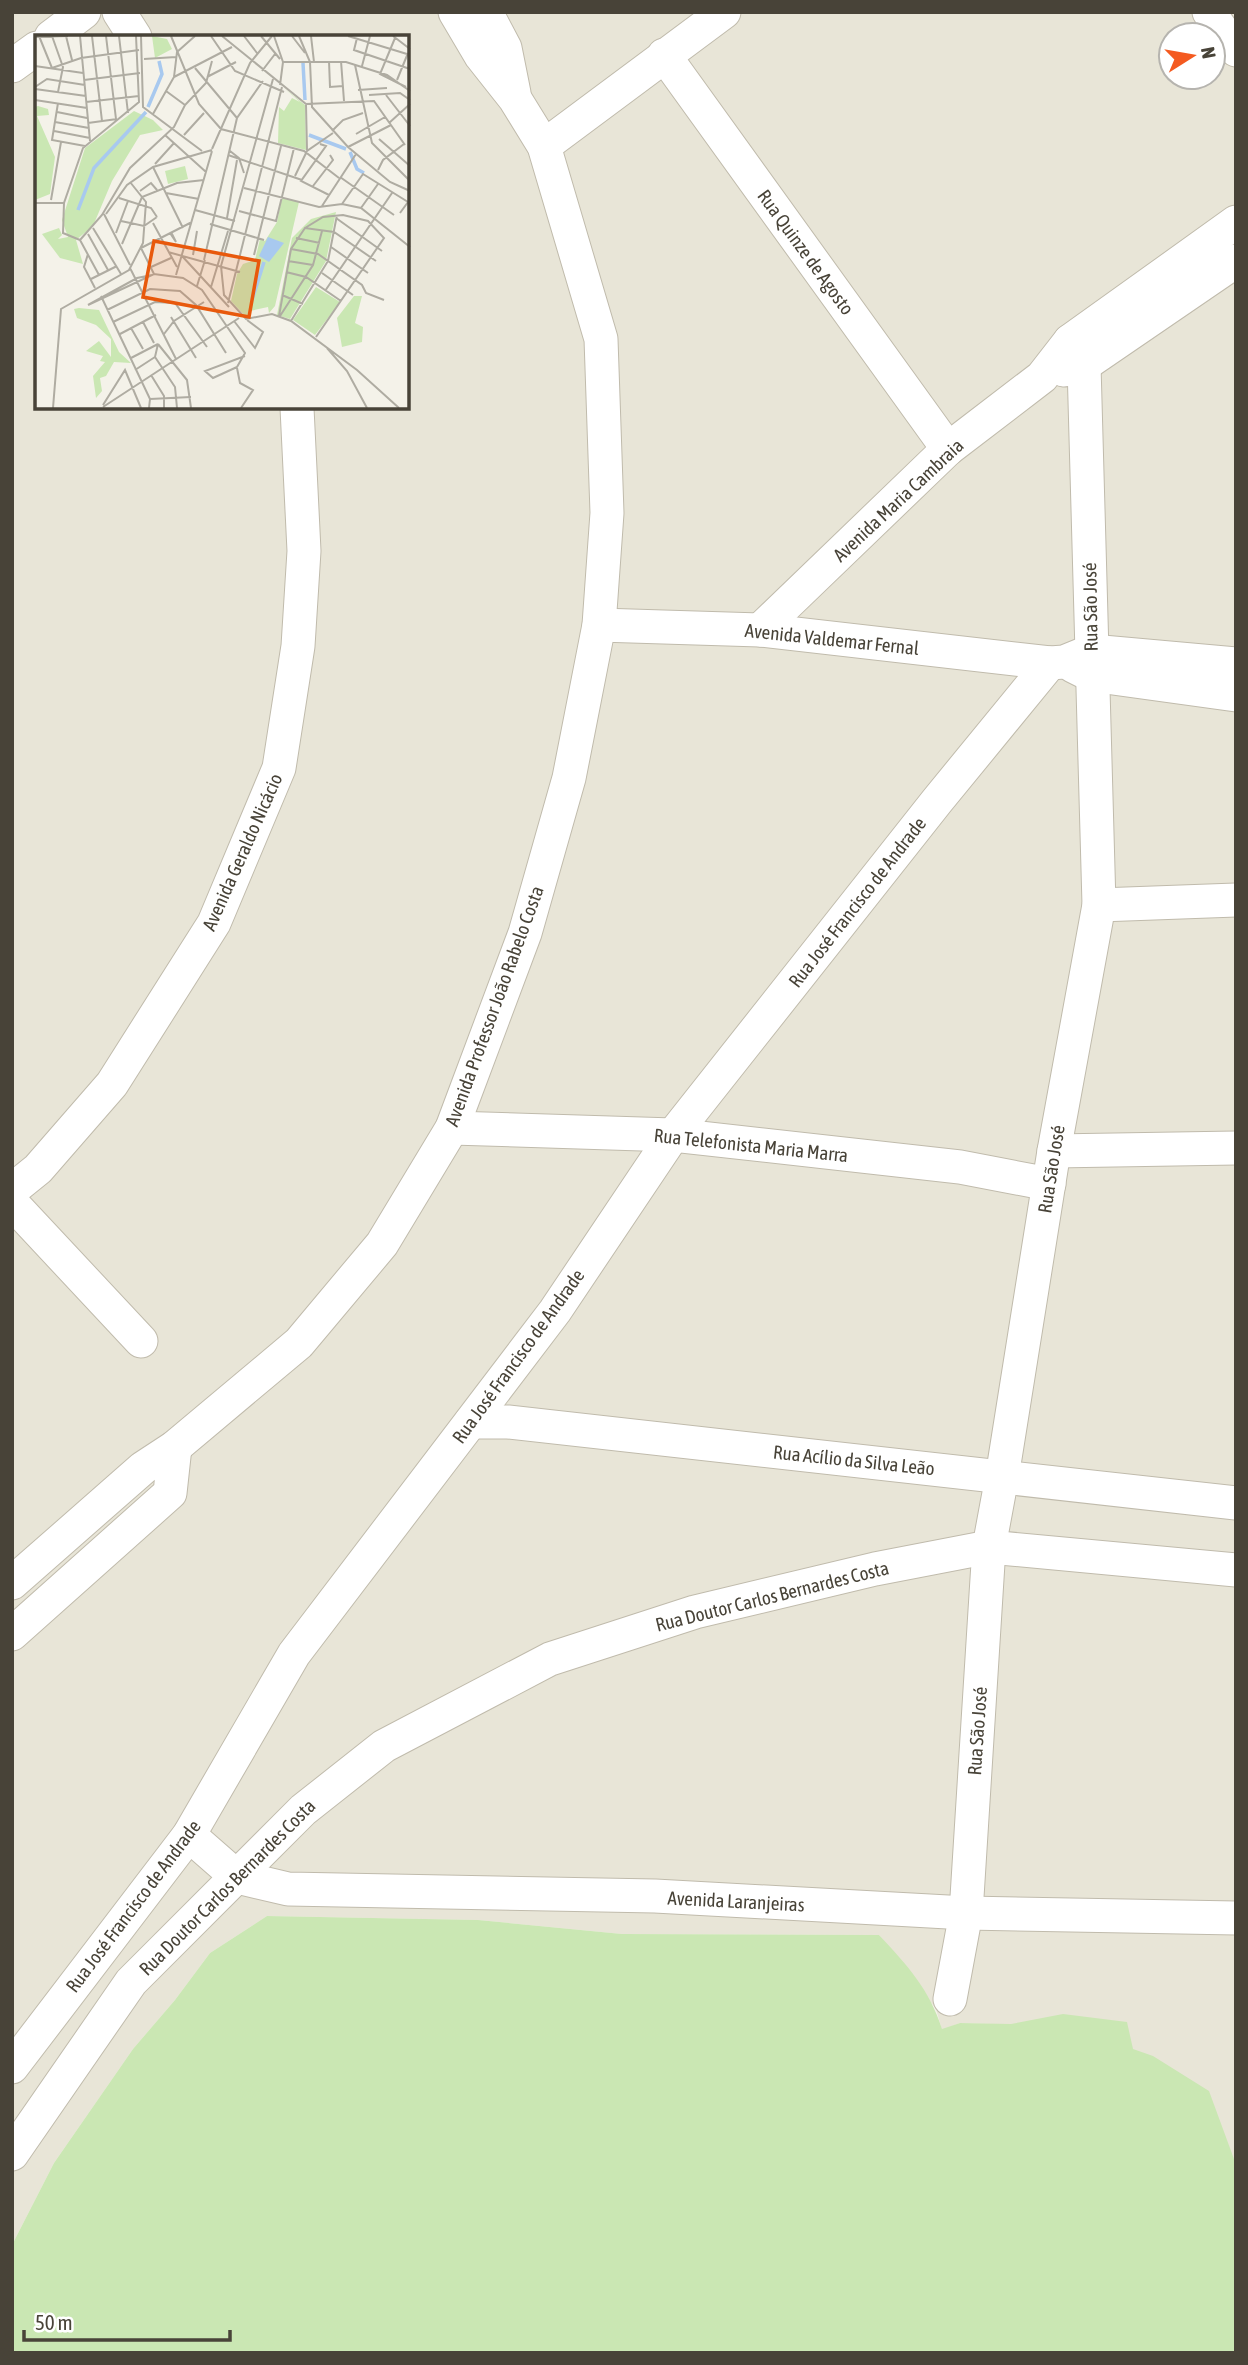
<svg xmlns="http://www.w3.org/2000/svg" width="1248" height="2365" font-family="'Asap Condensed',sans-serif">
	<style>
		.residential { fill: #e8e5d7; fill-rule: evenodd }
		.green { fill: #cae7b3 }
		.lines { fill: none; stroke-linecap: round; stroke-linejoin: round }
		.minor-casing { stroke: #c0bbac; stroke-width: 35 }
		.minor { stroke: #fff; stroke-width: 33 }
		.labels { text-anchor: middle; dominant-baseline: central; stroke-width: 5; stroke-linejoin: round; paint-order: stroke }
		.street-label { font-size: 19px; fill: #484338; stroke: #fff }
		.inset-river { fill: none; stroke: #a8c9ef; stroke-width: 3.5 }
		.inset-road { fill: none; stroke: #afaca2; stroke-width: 2 }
		.view { fill: #e8590c; fill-opacity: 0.15; stroke: #e8590c; stroke-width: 3.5 }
		.inset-edge { fill: none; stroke: #484338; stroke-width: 3.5 }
	</style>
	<rect width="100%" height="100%" fill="#f4f2e9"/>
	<path class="residential" d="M12,12H1236V2165L1234,2159L1031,2025L960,2023L942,2030L936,2009L879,1935L622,1934L478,1920L267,1916L210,1953L175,2000L133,2049L54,2163L12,2245ZM1171,35H1213V77H1171ZM37,37H408V408H37Z"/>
	<path class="green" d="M267,1916L478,1920L622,1934L879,1935C908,1966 929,1989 942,2029L960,2023L1011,2024L1063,2014L1127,2022L1133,2049L1153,2056L1209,2091L1234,2159L1236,2353H12V2245L54,2163L133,2049L175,2000L210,1953Z"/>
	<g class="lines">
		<defs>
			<g id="minor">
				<polyline points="119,12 135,37"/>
				<polyline points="486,12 505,48 514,93"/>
				<polyline points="1209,12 1236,50"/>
				<polyline points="51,37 84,12"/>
				<polyline points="664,55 948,449"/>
				<polyline points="12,66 37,48"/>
				<polyline points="544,146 724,12"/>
				<polyline points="1064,370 1084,365 1236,261"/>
				<polyline points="599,625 760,630 1050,663 1064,662 1091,651 1236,664"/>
				<polyline points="760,630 948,449 1042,377 1070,341 1236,222"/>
				<polyline points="1073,666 1091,675 1236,695"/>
				<polyline points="1099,905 1236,900"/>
				<polyline points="452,1128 673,1135 960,1167 1049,1184"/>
				<polyline points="1054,1151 1236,1148"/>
				<polyline points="12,1190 38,1169 112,1084 214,923 279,768 298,646 304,551 297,408"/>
				<polyline points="12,1203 141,1341"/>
				<polyline points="471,1422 508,1422 1236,1503"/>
				<polyline points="12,1583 143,1468 175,1447 299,1343 382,1244 452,1128 525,933 569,778 599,625 607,513 601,339 544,146 515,99 481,56 455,12"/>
				<polyline points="12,1634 170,1493 175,1447"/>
				<polyline points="189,1835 237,1877 288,1889 655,1896 966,1913 1236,1918"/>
				<polyline points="950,1999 966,1913 989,1547 1002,1477 1054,1151 1099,905 1084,365 1070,341"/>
				<polyline points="12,2067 189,1835 294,1654 555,1311 673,1135 937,801 1050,663"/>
				<polyline points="12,2154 131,1982 303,1810 384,1746 550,1659 695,1612 875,1569 989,1547 1236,1570"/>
			</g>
		</defs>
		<use href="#minor" class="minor-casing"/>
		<use href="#minor" class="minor"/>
	</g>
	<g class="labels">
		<g class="street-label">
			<text transform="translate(806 252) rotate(54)">Rua Quinze de Agosto</text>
			<text transform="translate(898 500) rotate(-43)">Avenida Maria Cambraia</text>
			<text transform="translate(1090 607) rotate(-91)">Rua São José</text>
			<text transform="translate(832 639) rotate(6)">Avenida Valdemar Fernal</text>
			<text transform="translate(242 852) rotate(-66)">Avenida Geraldo Nicácio</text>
			<text transform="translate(857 902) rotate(-52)">Rua José Francisco de Andrade</text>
			<text transform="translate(494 1006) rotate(-70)">Avenida Professor João Rabelo Costa</text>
			<text transform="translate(751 1145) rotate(6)">Rua Telefonista Maria Marra</text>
			<text transform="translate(1051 1169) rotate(-81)">Rua São José</text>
			<text transform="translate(518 1356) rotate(-54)">Rua José Francisco de Andrade</text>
			<text transform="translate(854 1460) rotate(6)">Rua Acílio da Silva Leão</text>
			<text transform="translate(772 1596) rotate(-14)">Rua Doutor Carlos Bernardes Costa</text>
			<text transform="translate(977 1731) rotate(-86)">Rua São José</text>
			<text transform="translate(227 1887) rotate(-45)">Rua Doutor Carlos Bernardes Costa</text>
			<text transform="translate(736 1901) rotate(3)">Avenida Laranjeiras</text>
			<text transform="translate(133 1906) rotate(-53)">Rua José Francisco de Andrade</text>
		</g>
	</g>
	<g transform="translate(35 35)">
		<rect width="374" height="374" fill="#f4f2e9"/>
		<path d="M117,1L132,4L137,14L120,23ZM249,53L270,70L271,115L243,108L244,72L249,76L257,63L265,67ZM3,71L13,74L14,80L2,81L20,122L15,159L0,165V72ZM99,76L118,85L128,95L105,100L77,146L58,191L41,205L48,229L25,223L7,199L24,193L27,200L23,204L33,202L27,185L50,113ZM150,131L153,144L133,149L130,136ZM247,163L264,167L240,271L234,278L233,272L215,276L212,283L196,266L202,239L208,229L220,225L225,204L230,206L242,187ZM301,177L291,226L255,284L242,280L257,203L276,184ZM281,252L305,267L280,300L258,285ZM319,261H327L320,288L328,292L327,307L307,312L302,283ZM44,273L64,275L84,317L96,328L79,327L71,341L65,343L67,356L61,363L58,341L70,327L65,326L68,321L51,316L64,306L76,322V304L61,290L42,283L39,274Z" fill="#cae7b3"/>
		<path d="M233,202L249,208L234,227L224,221Z" fill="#a8c9ef"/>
		<path class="inset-river" d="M268,28L270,65M113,72L127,39L124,26M274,100L311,114M315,117L322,134L329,138M43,175L59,133L111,77M217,265L229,227"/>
		<path class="inset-road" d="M4,1L17,33M17,1L28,32L23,57M31,1L37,25M45,1L55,106M57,1L67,86M71,1L81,84M84,1L93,78M106,1L108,72L167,116M136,1L164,69L186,94L269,116L304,143M176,1L200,36L249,57M187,1L271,69L339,66L370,110M209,1L222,18M226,1L245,24M239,1L248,27L245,50M257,1L270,18M264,1L275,27L277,72L313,112L355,147L375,156M276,1L279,27M313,1L372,19M358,1L375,14M0,2L33,1M322,3L319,15L375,34M360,3L345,39L371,52M109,24L141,22M294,26L295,52L308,51M306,26L309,66M248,27H311L352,40L375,56M320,30L337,108L374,145M0,31L48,38M327,31L335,1M17,33L46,23L104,15M160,33L202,83M227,36L240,19M139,42L197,12M172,42L201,27M238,44L186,231L189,260L211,284L237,279L256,286L322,335L364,373M49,45L105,38M362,45L373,18M0,52L12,44L50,50M0,54L51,61M323,55L352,53M131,56L150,70M334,60L365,58L375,65M351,60L375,91M0,65L52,73M51,67L104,61M23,68L17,105L50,111M271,70L272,115M22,77L52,83M118,79L139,42L142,17L160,1M20,87L54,93M53,88L82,84M354,88L375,69M19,96L55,103M297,96L308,85L328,78M321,99L350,82M130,100L171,137M149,100L169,78M344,104L375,131M285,109L291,111L266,146L294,160M313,112L356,90M177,114L215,28L237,1M195,116L204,123L209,138M193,120L267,145M120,129L139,108M118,132L148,193M343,135L348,125L369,109M260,141L272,116L298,98M305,142L359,180M278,151L298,125L295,120M209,153L284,172L307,169L326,173L375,212M105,156L116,148L122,155M131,158L164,164M84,163L116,173L122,182M16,165L26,107M0,168H29M307,169L328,139L373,167L365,178M287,171L321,119M326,173L343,149M160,175L200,186M204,176L241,186L259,113M69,179L95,230M71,179L92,150L118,132L177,115M192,183L202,125M301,183L347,216M86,186L109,191L122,182M118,188L142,232M175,189L229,205M58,193L86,239M270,193L288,182L308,180L333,186L349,203L281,302M81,198L93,166M135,198L141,207L136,197M53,199L73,235M261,203L285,208M45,205L28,198L29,168L48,113L104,67L101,1M45,205L67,180L95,133L139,92L150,70L171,48L177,26M45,205L64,240M87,209L107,162L142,148L169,145M296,212L333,238M106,213L157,187M106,213L119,239M256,214L283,219L327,250L331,258L349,265M133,217L205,237M53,219L49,232L60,253M158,220L162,196M219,220L246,111M147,221L194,272M169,225L202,83L228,46M253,226L278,230M116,232L136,223M95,233L141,324M251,237L271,242L306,266M287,238L318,260M117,240L102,243L53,270L119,239L148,243L167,255L210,318L202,332M141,240L177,116M56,244L82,231M162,251L170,225M176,252L193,196M290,256L357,158M247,260L268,269M66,261L115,364L114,373M193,268L247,52M72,275L115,254L145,256L161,270L191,318M244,281L256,214L270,193L299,197L341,226M245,281L278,230L287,196M136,282L161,323M199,286L220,313L228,297L212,285M256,286L293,226L302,180M78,287L120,267L140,268L172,312M108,287L119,308M96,293L108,314M85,299L121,280M129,299L139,286L169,267M123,309L152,345L156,373M292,313L312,336L332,373M120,322L140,352L142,373M96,323L123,309M202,332L178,343L170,336L210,321M202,333L205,348L218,355L206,373M100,335L120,322L123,309M116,340L129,361V373M115,364L156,362M68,370L90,335L106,373M68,372L204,283M18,373L26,274L94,235L108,208L111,167L95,147"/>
		<path class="view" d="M119,206L224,226L214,282L108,262Z"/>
		<rect width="374" height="374" class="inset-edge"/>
	</g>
	<rect width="1248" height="2365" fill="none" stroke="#484338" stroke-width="28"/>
	<g transform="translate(1192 56) rotate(79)"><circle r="33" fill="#ffffff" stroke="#b6b4af" stroke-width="2"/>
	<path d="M0-5L12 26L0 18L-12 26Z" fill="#f45a20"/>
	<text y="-10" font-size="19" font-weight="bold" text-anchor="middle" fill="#484338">N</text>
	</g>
	<path d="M24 2330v10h206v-10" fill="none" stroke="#484338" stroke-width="3.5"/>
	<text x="35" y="2330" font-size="21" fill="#484338" stroke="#ffffff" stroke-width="5" paint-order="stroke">50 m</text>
</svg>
